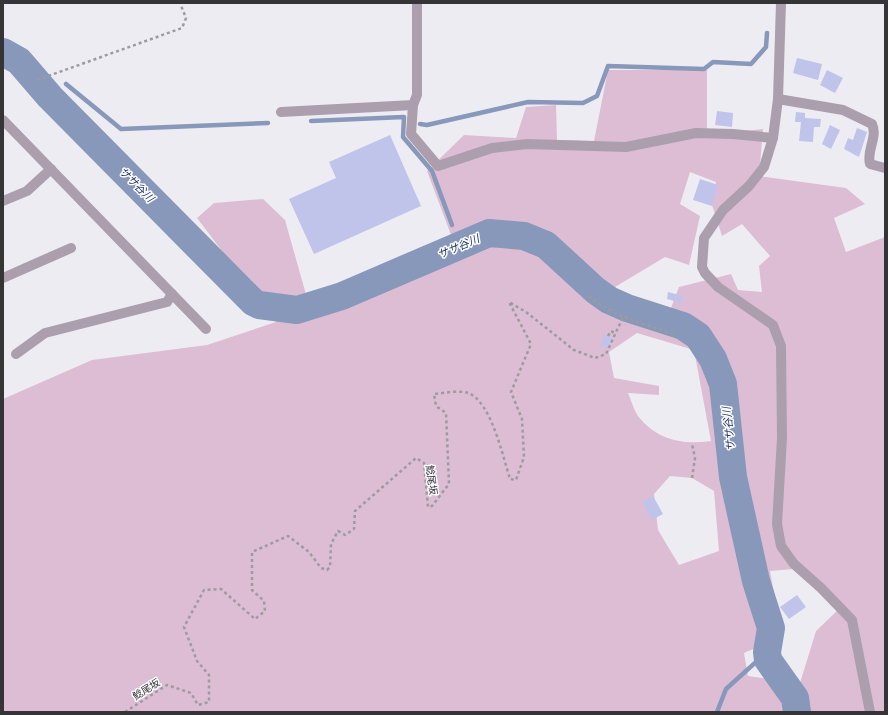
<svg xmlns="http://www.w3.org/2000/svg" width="888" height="715" font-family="Lato,'Noto Sans JP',sans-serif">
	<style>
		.green { fill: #ddbdd3; fill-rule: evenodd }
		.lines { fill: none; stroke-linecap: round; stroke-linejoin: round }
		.stream { stroke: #8798ba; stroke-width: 4.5 }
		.river { stroke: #8798ba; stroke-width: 28 }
		.building { fill: #c0c3ea }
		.path { stroke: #9c9b9f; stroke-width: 2.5; stroke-dasharray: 3 3; stroke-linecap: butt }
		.minor { stroke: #ab9fae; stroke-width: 10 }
		.labels { text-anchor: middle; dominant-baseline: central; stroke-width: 3; stroke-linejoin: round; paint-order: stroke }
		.street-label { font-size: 10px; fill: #353436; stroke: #fbfafe }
		.water-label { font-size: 11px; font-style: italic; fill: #243a67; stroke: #fbfafe }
	</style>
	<rect width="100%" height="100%" fill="#eeecf3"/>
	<path class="green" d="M608,70H707V135L763,129L759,176L846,188L865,204L834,218L846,252L885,237V712H3V399L92,360L207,345L276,322L197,218L214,203L263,199L285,220L307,298L453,240L427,171L464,135L516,138L526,107L556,105L557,140L594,141ZM690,172L716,182L712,205L722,236L742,224L770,256L759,266L762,292L738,290L731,274L679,287L664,326L614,314L583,289L594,272L615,287L665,257L689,265L700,216L680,204ZM637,333L694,350L711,441C682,445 657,440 638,416C634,410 631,400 628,393L659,395V386L614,378L609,352ZM670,476L692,478L714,491L719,551L679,565L658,530L654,494ZM805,568L841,607L816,631L800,683L748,676L744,653L782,637L770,571Z"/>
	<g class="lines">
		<g class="stream">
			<polyline points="66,84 121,129 268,123"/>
			<polyline points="311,121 404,117 403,137 432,171 452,225"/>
			<polyline points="420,124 427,125 528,102 583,103 597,96 608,66 704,69 713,62 751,64 766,47 767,33"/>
			<polyline points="717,712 726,689 767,652"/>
		</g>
		<polyline class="river" points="3,52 19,61 50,97 253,302 259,305 297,310 342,296 489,233 524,236 546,245 595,290 609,300 627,308 683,326 698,336 713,359 723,384 733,477 756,581 771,628 767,652 768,660 795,698 797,712"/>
	</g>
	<g class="building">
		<polygon points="797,58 822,64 818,80 793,73"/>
		<polygon points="827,70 843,78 835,93 820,85"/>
		<polygon points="717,111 733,113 732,127 715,125"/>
		<polygon points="796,112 805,113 805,118 821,119 820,127 814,127 813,142 799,141 801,122 795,122"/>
		<polygon points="830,125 840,130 831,149 822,144"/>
		<polygon points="857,128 867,132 859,157 844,149 848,138 853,140"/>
		<polygon points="390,135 421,206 314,254 289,199 336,178 329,162"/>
		<polygon points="700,179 718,185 712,206 693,200"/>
		<polygon points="668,292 683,296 681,303 667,299"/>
		<polygon points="605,334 612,338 607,348 600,345"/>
		<polygon points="653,496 663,514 652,520 642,502"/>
		<polygon points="797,595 806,607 789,619 780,607"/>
	</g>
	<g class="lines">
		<g class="path">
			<polyline points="37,80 182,28 186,18 180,3"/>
			<path d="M589,296C614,317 644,324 674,334"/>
			<polyline points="608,336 611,331 616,334"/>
			<polyline points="692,478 695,458 692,444"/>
			<path d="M125,712L167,685L191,693L198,705L209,702V675L197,661L184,627L204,590L221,589L255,619L265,611L264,601L252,590V552L288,536L309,552L321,568L327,570L330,567L331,544L338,531L345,535L354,529L355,511L416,458L424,463L428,507L432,506L449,484L446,413L436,406L434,394C444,393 459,390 468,393C491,401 503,457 510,479L516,480L524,457L522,419L511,392L531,344L509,302L526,312L574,350L595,358L606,354L623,317"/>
		</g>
		<g class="minor">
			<polyline points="781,3 778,99 773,138 764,167 749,186 723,210 704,238 702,267 705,273 718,287 773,325 781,346 782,438 777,524 781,546 794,564 821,588 852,620 870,712"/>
			<path d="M778,99L843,110L872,124C878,138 866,150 870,164L885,168"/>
			<polyline points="413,105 411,134 438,166 492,148 527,144 626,147 696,133 733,134 773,138"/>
			<polyline points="281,112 413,105 417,95 417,3"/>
			<polyline points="3,120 206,329"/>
			<polyline points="3,201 27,191 51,169"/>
			<polyline points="3,278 71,248"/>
			<polyline points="16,354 45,333 167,302 172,294"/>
		</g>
	</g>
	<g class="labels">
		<g class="street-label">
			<text transform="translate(432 480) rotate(82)">鯰尾坂</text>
			<text transform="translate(146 689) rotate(-32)">鯰尾坂</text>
		</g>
		<g class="water-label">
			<text transform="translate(137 184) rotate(45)">ササ谷川</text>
			<text transform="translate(458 246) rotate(-23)">ササ谷川</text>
			<text transform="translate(728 429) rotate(-96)">ササ谷川</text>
		</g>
	</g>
	<rect width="888" height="715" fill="none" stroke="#353436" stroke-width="8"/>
</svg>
